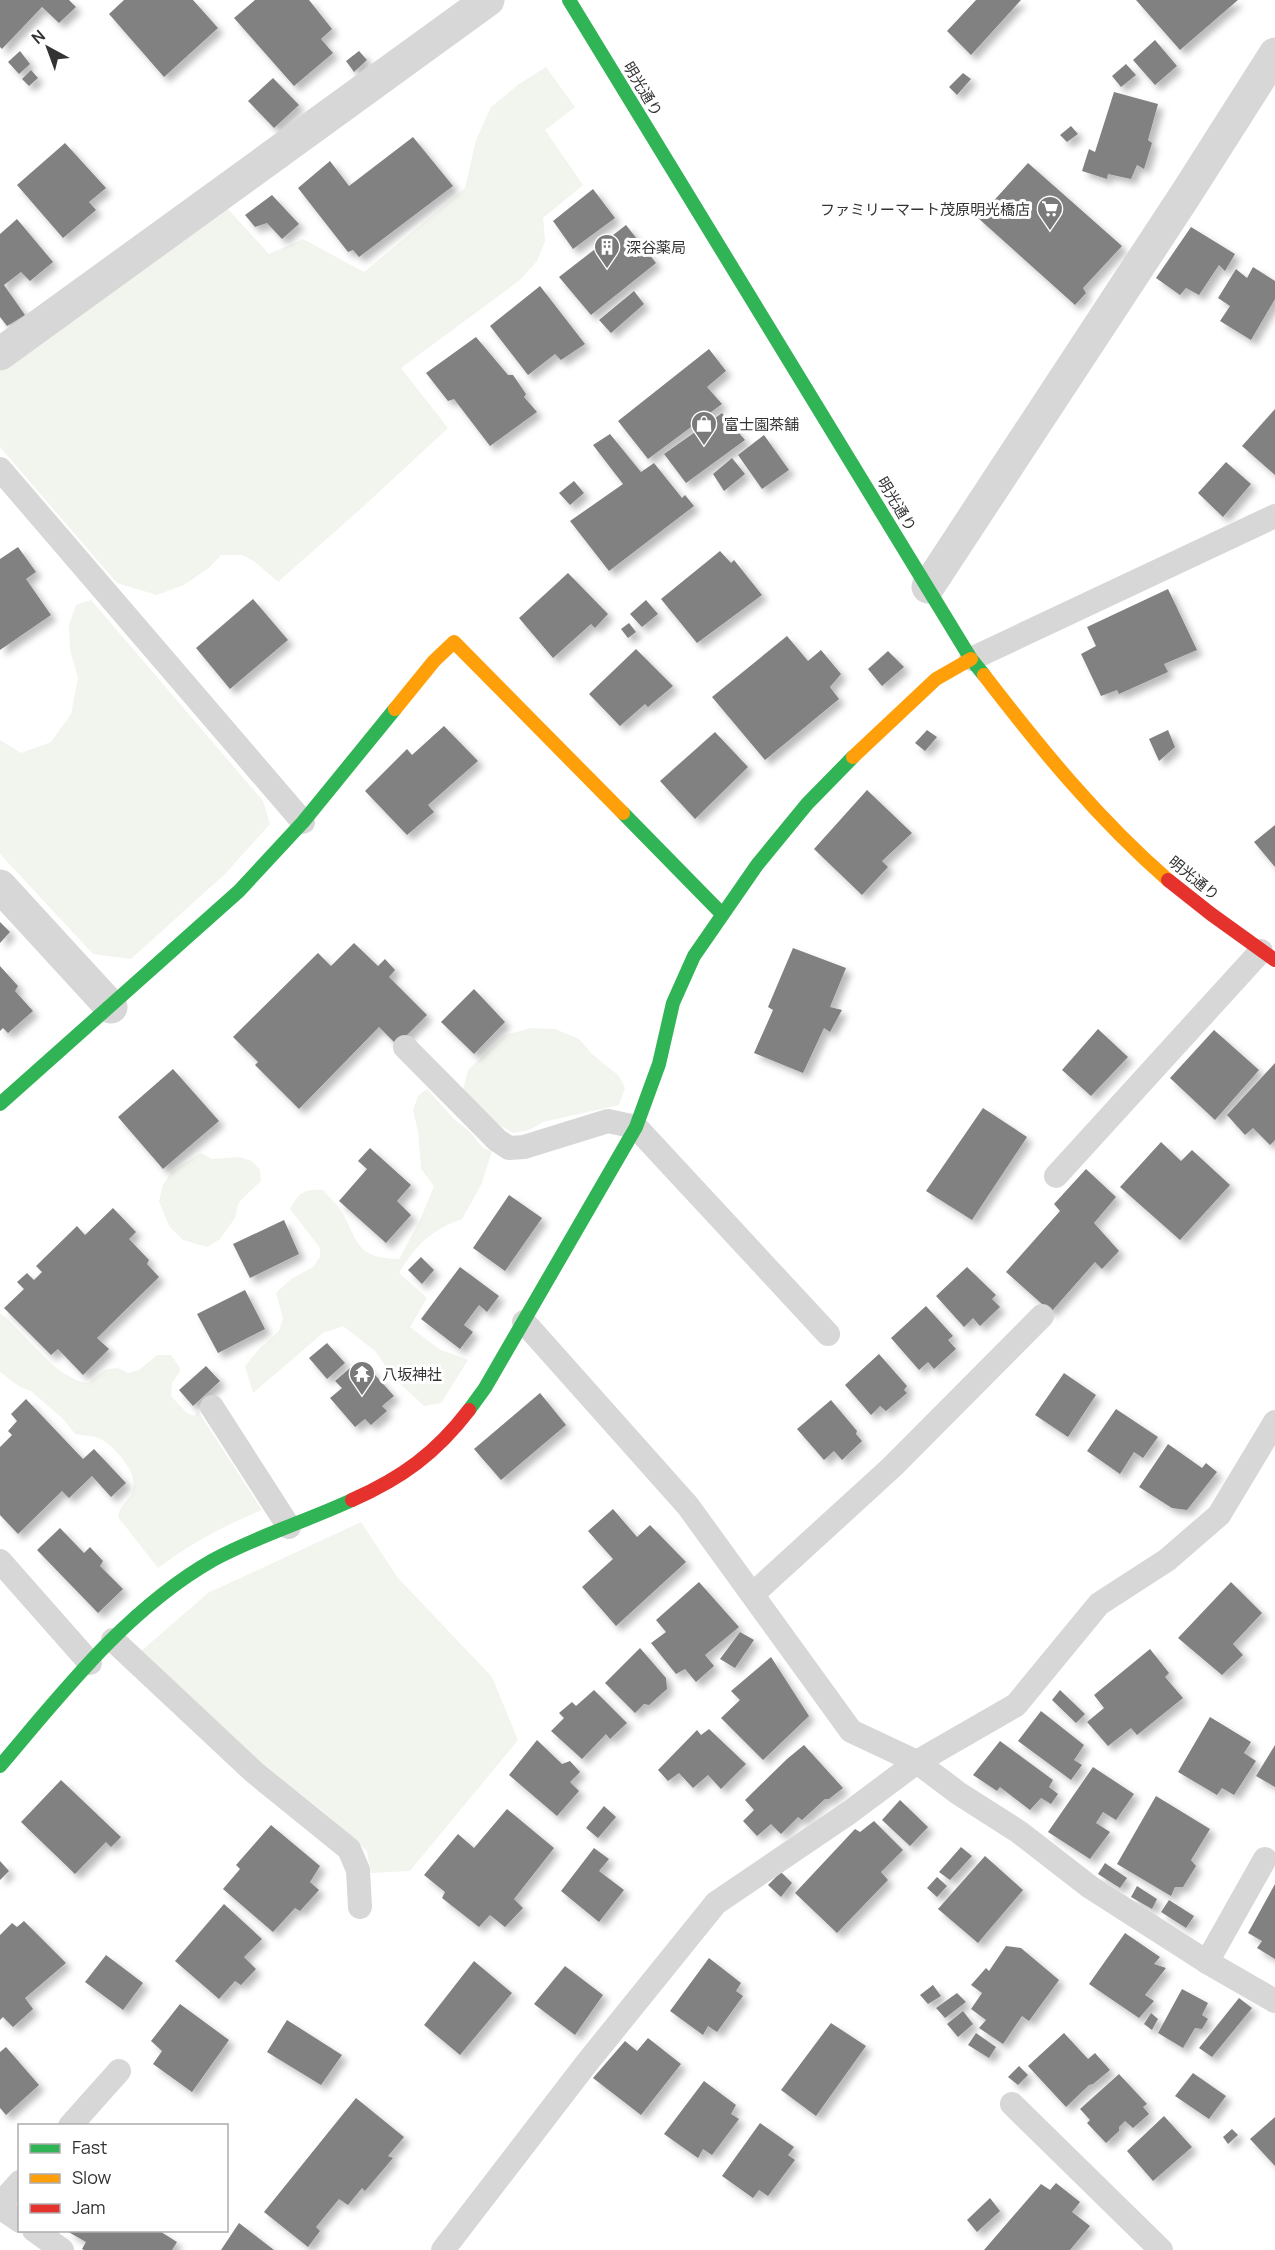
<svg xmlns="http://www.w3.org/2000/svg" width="1275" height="2250" font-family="Manrope,'Noto Sans JP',sans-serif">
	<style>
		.green { fill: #f1f5ed }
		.building { fill: #818181; filter: url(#shadow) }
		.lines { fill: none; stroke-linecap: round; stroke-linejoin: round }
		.lane { stroke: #d7d7d7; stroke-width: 24 }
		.street { stroke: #d7d7d7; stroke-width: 33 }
		.fast { stroke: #30b455; stroke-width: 14 }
		.slow { stroke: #ff9f0a; stroke-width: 14 }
		.jam { stroke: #e5322d; stroke-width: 14 }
		.labels { text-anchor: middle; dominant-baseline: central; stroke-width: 6; stroke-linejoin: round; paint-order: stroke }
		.street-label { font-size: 15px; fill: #333; stroke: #fff }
		.poi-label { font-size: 15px; fill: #333; stroke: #fff; text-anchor: start }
	</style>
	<defs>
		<filter id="shadow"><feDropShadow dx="5.5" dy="5.5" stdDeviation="3" flood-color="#0004"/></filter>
	</defs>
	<rect width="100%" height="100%" fill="#fff"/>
	<g class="green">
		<polygon points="546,67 575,107 545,130 583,185 543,218 545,241 537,261 520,280 401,368 448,428 365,505 278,582 254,561 242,555 221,555 210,567 184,585 157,595 117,583 0,447 0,371 227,208 269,254 303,239 364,272 465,188 476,140 491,107 519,84"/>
		<polygon points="91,600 263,801 270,824 225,874 131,959 93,954 0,854 0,740 21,753 51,742 71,714 78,678 70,650 69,625 76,605"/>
		<polygon points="531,1028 555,1029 579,1039 592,1054 619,1076 625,1088 619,1105 543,1122 529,1130 513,1133 495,1123 463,1090 468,1070 490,1049 505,1035"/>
		<path d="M427,1089L454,1119L470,1132L483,1148L492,1151L482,1183L462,1219C431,1230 416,1245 399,1273L427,1298L410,1327L439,1349L468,1360L441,1403L424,1406L394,1378L375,1351L343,1326L323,1333L253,1393L245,1366L260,1348L279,1331L283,1318L276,1293L291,1279L313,1267L320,1257V1248L290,1209C299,1192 305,1189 323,1190C329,1197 337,1204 342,1212C359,1244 357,1258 399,1259L420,1220L434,1186L421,1169L418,1131L413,1110L418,1096Z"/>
		<polygon points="201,1153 212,1159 239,1157 252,1161 260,1170 261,1181 239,1202 235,1218 220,1239 207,1247 183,1240 169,1226 159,1201 163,1185 171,1172"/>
		<path d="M0,1313C25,1332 56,1380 88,1383L105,1370L118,1368L128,1373L139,1370L157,1355H171L180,1368V1372L172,1383L171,1396L187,1413L194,1416L198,1411L262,1510C225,1525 190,1544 158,1568L118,1517C121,1502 131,1500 133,1489C138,1472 113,1444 98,1438C92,1435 82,1436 75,1434L64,1420L31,1391L20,1387L0,1372Z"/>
		<polygon points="361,1522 398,1578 492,1677 518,1740 410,1871 371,1873 367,1851 328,1816 260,1761 140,1652 208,1593"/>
	</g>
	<g class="building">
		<polygon points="0,0 69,0 76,7 59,23 42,7 2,49 0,47"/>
		<polygon points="124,0 193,0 218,28 164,77 109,14"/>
		<polygon points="255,0 309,0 332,29 321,39 333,53 294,86 234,18"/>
		<polygon points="976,0 1021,0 971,55 947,31"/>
		<polygon points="1136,0 1238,0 1180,50"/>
		<polygon points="1155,40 1177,66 1155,85 1133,60"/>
		<polygon points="20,51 30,64 19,74 8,62"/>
		<polygon points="359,51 367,60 354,72 346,61"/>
		<polygon points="1126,64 1136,75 1121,87 1112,76"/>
		<polygon points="31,70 38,78 29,86 22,79"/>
		<polygon points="963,73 971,79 957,95 949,87"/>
		<polygon points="273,78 299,105 274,128 248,101"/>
		<polygon points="1114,92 1158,104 1148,140 1152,143 1144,169 1137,165 1131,179 1108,174 1107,179 1082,171 1089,149 1095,152"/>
		<polygon points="1071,126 1078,134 1067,142 1060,135"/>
		<polygon points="413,137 453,186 359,257 353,250 348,252 298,188 330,161 349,186"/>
		<polygon points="65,143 106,188 89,202 96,210 63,238 17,185"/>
		<polygon points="1028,163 1122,246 1083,288 1086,293 1075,305 978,218"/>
		<polygon points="593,189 615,218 573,249 553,221"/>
		<polygon points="272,195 299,224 282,239 267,223 255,227 245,215"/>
		<polygon points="17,219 53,262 30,281 21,272 4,285 25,315 7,326 0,317 0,234"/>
		<polygon points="626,225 656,263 591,315 559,277"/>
		<polygon points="1191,227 1235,254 1225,271 1219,265 1199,295 1186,288 1180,295 1156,278"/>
		<polygon points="1253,267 1275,281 1275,299 1251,340 1220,321 1230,306 1218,298 1236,269 1247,278"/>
		<polygon points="540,286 585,344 561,360 555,354 528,375 490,326"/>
		<polygon points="634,291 644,304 611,333 599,320"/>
		<polygon points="476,337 508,375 513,375 526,394 524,397 537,412 490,446 454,399 448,401 426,373"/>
		<polygon points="709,349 726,371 707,387 722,404 648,459 618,421"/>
		<polygon points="1275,409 1275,475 1242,446"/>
		<polygon points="722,413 745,440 686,483 664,454"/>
		<polygon points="610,434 641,472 654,463 682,498 685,495 694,506 609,571 570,521 623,484 593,445"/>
		<polygon points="764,435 789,470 762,489 738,455"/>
		<polygon points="732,458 745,474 724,491 713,474"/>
		<polygon points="1226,462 1251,484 1223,517 1198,493"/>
		<polygon points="574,481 584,493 570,505 559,493"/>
		<polygon points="18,547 36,572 26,579 51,615 0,650 0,559"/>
		<polygon points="720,551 731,563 734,560 762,595 697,643 661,599"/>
		<polygon points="568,573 608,614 595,628 591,624 553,658 519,618"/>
		<polygon points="1168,589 1197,650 1164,664 1168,672 1119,694 1117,690 1101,696 1081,654 1096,646 1087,627"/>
		<polygon points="253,599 288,640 230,689 196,648"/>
		<polygon points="646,600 658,614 642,627 630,614"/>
		<polygon points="629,623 636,632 628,638 621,629"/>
		<polygon points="787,636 808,661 821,650 841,674 830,687 839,699 765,760 712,697"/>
		<polygon points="636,649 673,686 648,707 645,704 620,726 589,694"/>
		<polygon points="888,651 904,667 882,686 868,669"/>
		<polygon points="444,726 478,761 428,805 434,812 407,835 365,791 407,749 412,755"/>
		<polygon points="927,730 937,737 925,751 915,743"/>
		<polygon points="1168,730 1175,747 1159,761 1149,739"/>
		<polygon points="715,732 748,767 695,819 660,781"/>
		<polygon points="867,790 912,833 882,861 888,867 862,895 814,849"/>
		<polygon points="1275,825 1275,867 1254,842"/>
		<polygon points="0,922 10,932 0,943"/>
		<polygon points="354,943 378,966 385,959 395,970 389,977 427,1015 397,1045 379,1027 299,1109 255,1065 258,1062 233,1037 318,953 331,966"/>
		<polygon points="793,948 846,968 830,1007 842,1010 830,1032 824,1028 803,1073 754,1053 773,1010 768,1007"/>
		<polygon points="0,966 18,986 15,991 33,1011 8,1033 3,1028 0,1031"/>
		<polygon points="474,989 505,1022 474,1054 441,1022"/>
		<polygon points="1098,1029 1128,1057 1091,1096 1062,1070"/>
		<polygon points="1214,1030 1259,1070 1215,1120 1170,1078"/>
		<polygon points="1275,1063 1275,1140 1270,1145 1253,1128 1245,1135 1227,1115"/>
		<polygon points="173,1069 219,1121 163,1169 118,1117"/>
		<polygon points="983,1108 1027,1137 972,1220 926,1191"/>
		<polygon points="1161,1142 1181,1161 1192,1150 1230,1185 1180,1240 1120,1187"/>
		<polygon points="370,1148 411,1185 397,1201 411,1215 386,1243 339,1201 367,1169 358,1161"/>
		<polygon points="1086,1169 1116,1197 1094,1223 1119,1251 1102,1269 1095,1262 1051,1312 1006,1272 1060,1211 1054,1204"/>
		<polygon points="509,1195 542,1218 505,1271 473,1248"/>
		<polygon points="113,1208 136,1232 129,1239 149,1260 147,1264 159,1277 97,1338 109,1349 83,1375 58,1349 51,1355 4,1308 24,1289 17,1282 27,1273 34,1280 42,1272 36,1266 77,1226 85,1235"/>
		<polygon points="284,1220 299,1254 250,1278 233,1244"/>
		<polygon points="421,1257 434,1270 422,1284 408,1270"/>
		<polygon points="460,1267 499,1296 487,1312 479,1305 464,1325 473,1332 460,1349 421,1319"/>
		<polygon points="967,1267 996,1295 992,1299 1000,1307 980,1326 973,1318 964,1327 936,1296"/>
		<polygon points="245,1290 265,1329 218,1353 197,1314"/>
		<polygon points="926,1306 953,1336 948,1340 956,1349 934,1369 928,1362 919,1370 891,1338"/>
		<polygon points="327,1343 345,1363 327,1379 309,1358"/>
		<polygon points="879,1354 907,1386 904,1390 907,1393 886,1411 880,1406 871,1415 845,1385"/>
		<polygon points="206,1366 220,1381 193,1406 179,1390"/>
		<polygon points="367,1366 394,1396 382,1406 387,1411 371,1425 365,1419 355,1427 330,1398 342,1388 335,1381 350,1368 356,1376"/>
		<polygon points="1064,1373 1096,1395 1068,1437 1035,1415"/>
		<polygon points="540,1393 566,1425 501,1480 474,1449"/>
		<polygon points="26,1399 83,1459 94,1449 126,1483 111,1497 92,1476 69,1498 62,1491 18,1534 0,1515 0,1447 12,1435 8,1431 17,1421 11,1414"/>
		<polygon points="831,1400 857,1431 856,1434 862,1441 842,1460 834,1451 824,1460 797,1429"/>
		<polygon points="1116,1409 1158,1437 1143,1458 1134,1452 1120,1474 1087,1451"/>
		<polygon points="1168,1444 1202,1468 1206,1463 1217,1472 1187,1510 1172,1508 1139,1487"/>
		<polygon points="613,1509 637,1537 650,1525 686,1562 616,1626 582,1587 613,1559 588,1531"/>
		<polygon points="60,1528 84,1553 90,1547 103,1561 100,1566 123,1589 98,1613 37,1550"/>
		<polygon points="699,1582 739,1627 705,1655 714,1666 696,1682 685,1669 676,1674 651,1643 666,1632 656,1620"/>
		<polygon points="1231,1582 1262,1613 1233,1644 1243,1655 1222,1675 1178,1638"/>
		<polygon points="740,1632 754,1640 735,1668 720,1659"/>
		<polygon points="640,1648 666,1678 667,1689 649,1705 644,1704 635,1713 605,1683"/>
		<polygon points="1150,1649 1169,1673 1165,1677 1183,1698 1137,1735 1131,1728 1108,1746 1087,1722 1104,1708 1094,1695"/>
		<polygon points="771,1657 809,1716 763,1760 721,1718 740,1700 731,1691"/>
		<polygon points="594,1690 627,1723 610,1739 606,1734 582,1759 551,1731 564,1718 559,1713 572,1702 576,1706"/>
		<polygon points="1060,1690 1085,1714 1076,1723 1052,1700"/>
		<polygon points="1041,1711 1084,1745 1074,1760 1082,1765 1071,1780 1018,1741"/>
		<polygon points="1210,1717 1251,1742 1244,1753 1256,1761 1234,1795 1222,1788 1217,1795 1178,1772"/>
		<polygon points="709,1729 746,1764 721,1789 708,1775 693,1788 679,1773 668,1781 658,1770 697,1730 701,1735"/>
		<polygon points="537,1740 562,1764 570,1761 580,1772 570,1782 579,1791 557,1816 509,1775"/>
		<polygon points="1000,1741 1053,1780 1049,1787 1058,1794 1051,1804 1041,1798 1030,1810 1000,1787 997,1791 973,1775"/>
		<polygon points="804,1745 843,1788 829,1799 825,1799 802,1820 798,1817 781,1834 771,1824 757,1836 743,1821 754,1810 745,1800 787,1759"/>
		<polygon points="1275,1745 1275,1787 1256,1776"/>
		<polygon points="1093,1767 1134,1794 1116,1820 1103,1812 1096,1823 1110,1832 1090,1859 1048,1832"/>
		<polygon points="61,1780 121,1837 111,1847 106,1842 75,1874 21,1822"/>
		<polygon points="1156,1796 1210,1829 1191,1860 1196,1866 1183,1887 1175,1887 1171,1896 1117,1864"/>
		<polygon points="900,1800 928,1827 910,1846 882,1820"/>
		<polygon points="604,1806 616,1817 598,1838 586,1828"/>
		<polygon points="507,1809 554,1848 514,1899 523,1908 505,1927 490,1915 479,1927 442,1898 445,1892 424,1875 458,1834 474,1848"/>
		<polygon points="874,1821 903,1850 881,1872 888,1880 837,1933 795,1893 855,1829 860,1832"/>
		<polygon points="271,1825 320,1866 310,1882 319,1890 300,1911 295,1908 273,1932 223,1889 240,1869 236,1865"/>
		<polygon points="961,1847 972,1856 950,1880 939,1872"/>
		<polygon points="594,1848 609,1859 599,1871 624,1890 599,1922 561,1891"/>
		<polygon points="985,1856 1023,1890 978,1943 938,1909"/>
		<polygon points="0,1861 9,1871 0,1880"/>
		<polygon points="1105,1863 1127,1878 1120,1888 1098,1874"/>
		<polygon points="781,1872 792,1883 781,1897 768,1885"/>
		<polygon points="937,1877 947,1886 937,1897 927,1888"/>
		<polygon points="1275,1884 1275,1959 1257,1948 1262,1941 1248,1933"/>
		<polygon points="1137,1886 1157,1899 1152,1909 1131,1897"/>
		<polygon points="1169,1900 1194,1916 1186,1928 1161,1912"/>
		<polygon points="224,1904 262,1939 244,1957 256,1969 241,1985 235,1981 219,1999 175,1961"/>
		<polygon points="24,1921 66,1963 25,1998 33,2009 13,2027 3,2017 0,2020 0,1935 12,1923 17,1927"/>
		<polygon points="1125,1933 1160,1957 1154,1964 1166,1968 1145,1995 1154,2001 1139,2018 1089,1984"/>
		<polygon points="1006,1946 1021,1948 1059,1980 1029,2021 1022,2016 1003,2044 979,2028 986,2020 971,2009 982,1993 971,1985 986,1968 989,1971"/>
		<polygon points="106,1955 143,1983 123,2010 85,1982"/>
		<polygon points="709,1958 741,1983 736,1991 743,1996 717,2032 708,2026 703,2035 670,2011"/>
		<polygon points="474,1961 512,1993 460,2055 424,2025"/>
		<polygon points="565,1966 603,1995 575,2035 534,2004"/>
		<polygon points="933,1985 941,1996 928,2004 920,1995"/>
		<polygon points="1182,1989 1208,2003 1202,2015 1208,2019 1202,2029 1195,2028 1183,2048 1158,2033"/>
		<polygon points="957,1993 966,2002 945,2018 936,2008"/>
		<polygon points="1239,1998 1252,2008 1212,2057 1199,2048"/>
		<polygon points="180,2004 229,2040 192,2092 153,2064 162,2051 151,2041"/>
		<polygon points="963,2011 973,2024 958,2037 947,2024"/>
		<polygon points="1151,2013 1158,2019 1152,2030 1144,2024"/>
		<polygon points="287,2020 342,2055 321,2085 267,2052"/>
		<polygon points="831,2023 866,2046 816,2116 781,2090"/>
		<polygon points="976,2033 996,2047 989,2058 968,2045"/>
		<polygon points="1064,2033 1088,2059 1095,2053 1110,2070 1093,2084 1089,2085 1066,2107 1028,2066"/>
		<polygon points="648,2038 681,2064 641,2115 593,2078 625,2041 637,2051"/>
		<polygon points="6,2047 39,2085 6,2115 0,2108 0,2052"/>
		<polygon points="1019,2066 1028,2075 1018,2085 1008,2077"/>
		<polygon points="1193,2073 1226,2096 1209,2119 1175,2096"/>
		<polygon points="1119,2074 1147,2104 1143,2107 1149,2114 1133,2128 1125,2121 1119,2127 1119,2131 1106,2143 1087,2123 1090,2120 1080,2109"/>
		<polygon points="704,2081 736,2105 731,2114 739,2119 712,2155 703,2149 698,2158 664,2134"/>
		<polygon points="356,2098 404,2137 388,2156 393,2158 365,2191 362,2188 348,2205 339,2199 316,2227 320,2231 308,2247 264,2212"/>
		<polygon points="1164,2116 1192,2147 1153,2181 1127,2151"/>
		<polygon points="1275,2117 1275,2166 1250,2139"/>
		<polygon points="760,2123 794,2147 788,2155 795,2160 768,2196 759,2190 753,2198 722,2176"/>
		<polygon points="1232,2129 1238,2135 1228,2144 1223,2137"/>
		<polygon points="1056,2183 1080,2202 1072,2212 1090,2226 1070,2250 984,2250 1041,2184 1050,2190"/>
		<polygon points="990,2198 1000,2211 977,2232 967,2220"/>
		<polygon points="239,2223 274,2250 221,2250"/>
		<polygon points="65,2230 158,2230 177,2242 172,2250 84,2250 82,2249 86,2242"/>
	</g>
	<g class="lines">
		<g class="lane">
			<polyline points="0,469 303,822"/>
			<polyline points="971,659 1275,516"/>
			<polyline points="405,1047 497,1140 509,1148 524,1147 608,1121 636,1127 828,1334"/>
			<polyline points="1056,1176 1261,951"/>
			<polyline points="524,1322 688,1506 851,1731 917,1762 958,1793 1019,1832 1090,1887 1207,1962 1275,2001"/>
			<polyline points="212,1407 289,1527"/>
			<polyline points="0,1561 90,1663"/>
			<polyline points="753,1594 892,1467 1042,1316"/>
			<polyline points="113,1640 254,1772 349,1849 358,1870 360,1907"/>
			<polyline points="1207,1962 1265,1859"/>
			<polyline points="1012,2104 1161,2250"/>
			<polyline points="70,2126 119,2071"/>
			<polyline points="0,2204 20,2182"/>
			<polyline points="0,2207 20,2221"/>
			<polyline points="34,2230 62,2250"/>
			<polyline points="443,2250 586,2064 716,1903 850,1812 917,1762 1016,1705 1099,1604 1167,1560 1219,1515 1275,1422"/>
		</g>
		<g class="street">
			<polyline points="0,354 488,0"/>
			<polyline points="928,587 1186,194 1275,54"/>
			<polyline points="0,886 111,1007"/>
		</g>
		<g class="fast">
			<polyline points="569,0 971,659 984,675"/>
			<polyline points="623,813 722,914"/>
			<polyline points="0,1104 239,891 303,822 395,709"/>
			<polyline points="469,1410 485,1388 636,1127 659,1064 673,1003 694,956 757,865 807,804 853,757"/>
			<path d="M0,1766C63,1692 127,1609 213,1560C257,1536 307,1521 352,1500"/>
		</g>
		<g class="slow">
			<path d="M984,675C1040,748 1098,819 1168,880"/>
			<polyline points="395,709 434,661 454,642 623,813"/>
			<polyline points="853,757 936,679 971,659"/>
		</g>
		<g class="jam">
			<polyline points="1168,880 1211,914 1275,960"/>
			<path d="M352,1500C402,1478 436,1453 469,1410"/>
		</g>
	</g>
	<defs>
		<symbol id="supermarket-pin" viewBox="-11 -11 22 30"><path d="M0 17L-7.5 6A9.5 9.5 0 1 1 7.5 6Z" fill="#7a7a7a" stroke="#fff"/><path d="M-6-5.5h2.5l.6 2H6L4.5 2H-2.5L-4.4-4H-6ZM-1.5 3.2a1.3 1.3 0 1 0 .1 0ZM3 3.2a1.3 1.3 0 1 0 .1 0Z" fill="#fff"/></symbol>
		<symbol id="building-pin" viewBox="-11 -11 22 30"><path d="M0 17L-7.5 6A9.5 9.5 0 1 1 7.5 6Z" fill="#7a7a7a" stroke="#fff"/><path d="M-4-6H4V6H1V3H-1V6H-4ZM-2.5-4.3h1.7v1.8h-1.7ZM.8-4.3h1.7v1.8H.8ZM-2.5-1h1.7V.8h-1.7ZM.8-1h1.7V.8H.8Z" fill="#fff"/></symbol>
		<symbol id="shop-pin" viewBox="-11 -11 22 30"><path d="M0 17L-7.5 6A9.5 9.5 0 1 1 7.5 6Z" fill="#7a7a7a" stroke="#fff"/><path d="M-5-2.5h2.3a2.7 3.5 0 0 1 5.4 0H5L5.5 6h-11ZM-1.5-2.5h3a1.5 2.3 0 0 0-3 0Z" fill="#fff"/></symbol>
		<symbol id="temple-pin" viewBox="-11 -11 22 30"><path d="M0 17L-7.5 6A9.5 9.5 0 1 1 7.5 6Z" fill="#7a7a7a" stroke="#fff"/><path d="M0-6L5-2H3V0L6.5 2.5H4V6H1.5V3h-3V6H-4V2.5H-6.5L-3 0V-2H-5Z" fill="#fff"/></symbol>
	</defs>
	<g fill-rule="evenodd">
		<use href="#supermarket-pin" x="1035" y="194" width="30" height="40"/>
		<use href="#building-pin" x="592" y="232" width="30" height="40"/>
		<use href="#shop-pin" x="689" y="409" width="30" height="40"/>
		<use href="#temple-pin" x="347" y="1359" width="30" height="40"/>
	</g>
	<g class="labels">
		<g class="street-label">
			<text transform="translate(643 89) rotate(59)">明光通り</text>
			<text transform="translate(897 504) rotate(59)">明光通り</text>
			<text transform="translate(1194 878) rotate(39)">明光通り</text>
		</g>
		<g class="poi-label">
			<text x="1030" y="209" text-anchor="end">ファミリーマート茂原明光橋店</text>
			<text x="626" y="247">深谷薬局</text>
			<text x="724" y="424">富士園茶舗</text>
			<text x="382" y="1374">八坂神社</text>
		</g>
	</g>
	<rect x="18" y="2124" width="210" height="108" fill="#ffffff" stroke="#adadad" stroke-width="1.5"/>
	<rect x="30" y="2144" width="30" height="9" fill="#30b455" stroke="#adadad" stroke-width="1.5"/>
	<text x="72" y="2154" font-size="18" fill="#333333">Fast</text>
	<rect x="30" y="2174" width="30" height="9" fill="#ff9f0a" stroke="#adadad" stroke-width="1.5"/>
	<text x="72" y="2184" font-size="18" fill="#333333">Slow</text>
	<rect x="30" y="2204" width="30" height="9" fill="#e5322d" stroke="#adadad" stroke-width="1.5"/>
	<text x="72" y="2214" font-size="18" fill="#333333">Jam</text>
	<g transform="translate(48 48) rotate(319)" stroke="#ffffff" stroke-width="4.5" paint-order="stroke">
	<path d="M0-4.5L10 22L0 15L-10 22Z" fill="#333333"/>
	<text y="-9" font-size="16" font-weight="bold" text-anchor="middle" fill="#333333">N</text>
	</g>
</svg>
